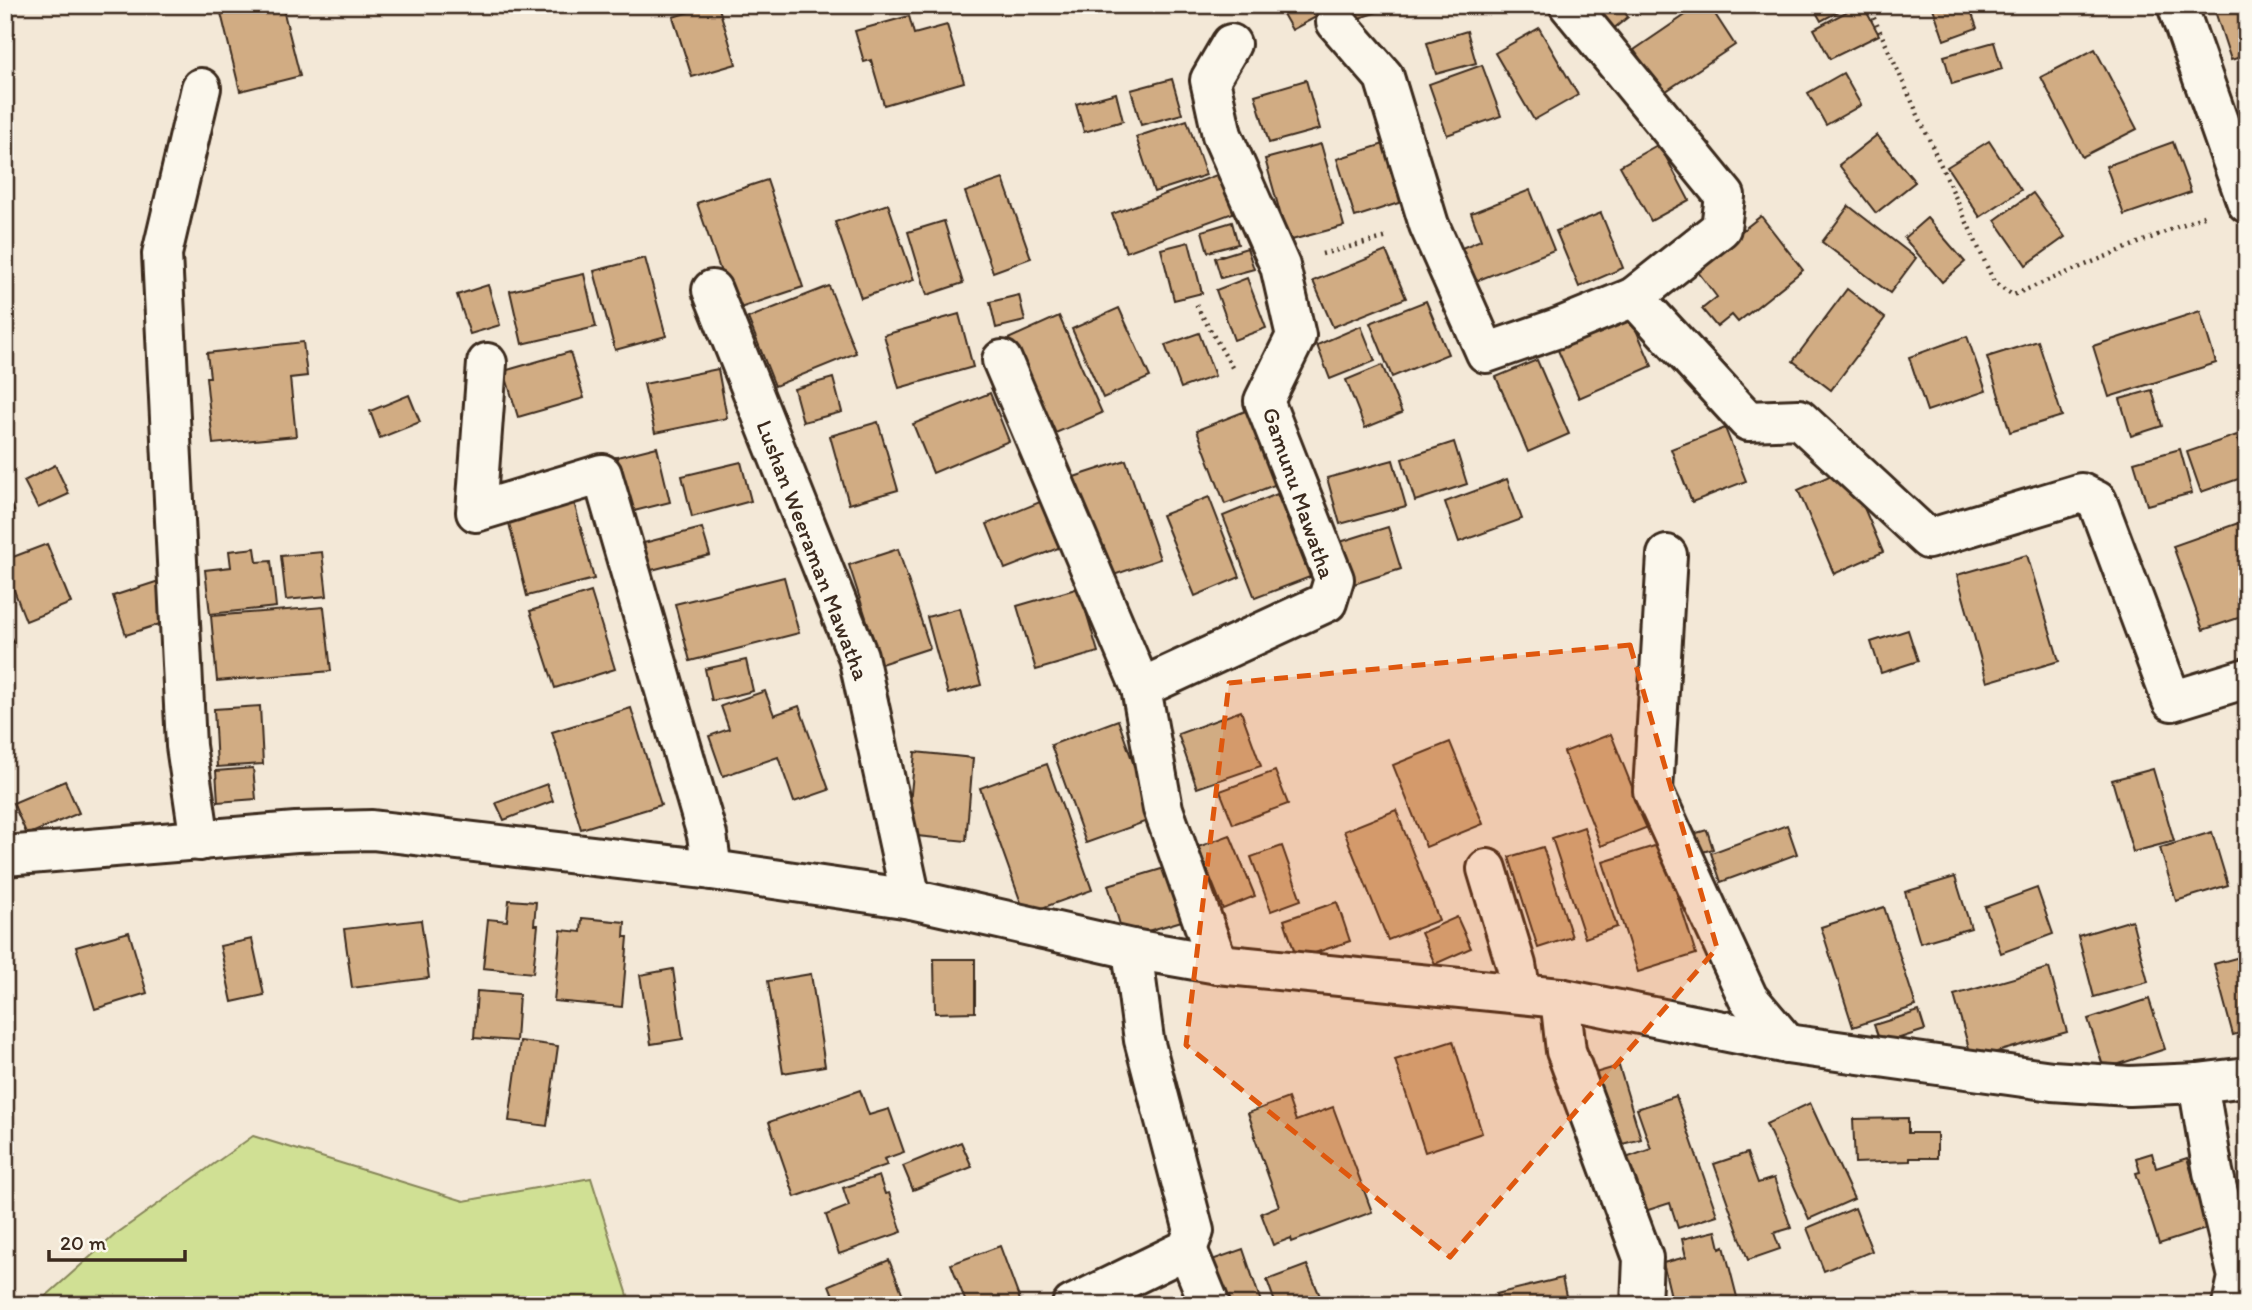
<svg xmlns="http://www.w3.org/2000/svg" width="2252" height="1310" font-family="Itim,sans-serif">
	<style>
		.green { fill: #d0e094; stroke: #868559; stroke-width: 2 }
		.building { fill: #d1ac83; stroke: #3b2a1e; stroke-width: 2 }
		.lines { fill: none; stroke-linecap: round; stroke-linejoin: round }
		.minor-casing { stroke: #3b2a1e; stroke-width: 44 }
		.tertiary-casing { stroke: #3b2a1e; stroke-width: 44 }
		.path { stroke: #3b2a1e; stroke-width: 4.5; stroke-dasharray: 2 5; stroke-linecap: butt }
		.minor { stroke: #fbf7ec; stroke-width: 38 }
		.tertiary { stroke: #fbf7ec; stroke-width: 38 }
		.marked { fill: #df570d; fill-opacity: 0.2; stroke: #df570d; stroke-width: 5; stroke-dasharray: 14 9; stroke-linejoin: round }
		.labels { text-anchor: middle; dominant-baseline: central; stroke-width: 5; stroke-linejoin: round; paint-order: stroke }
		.street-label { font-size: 23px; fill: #3b2a1e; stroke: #fbf7ec }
	</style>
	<rect width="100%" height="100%" fill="#f3e8d7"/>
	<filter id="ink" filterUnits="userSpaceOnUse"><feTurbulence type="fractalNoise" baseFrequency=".0143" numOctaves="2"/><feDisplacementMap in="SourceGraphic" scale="14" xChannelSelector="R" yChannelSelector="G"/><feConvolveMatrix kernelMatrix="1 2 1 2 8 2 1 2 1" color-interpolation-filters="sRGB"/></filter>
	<g filter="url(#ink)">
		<polygon class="green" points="253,1136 464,1201 591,1178 631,1305 36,1305 116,1234"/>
		<g class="building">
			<polygon points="219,5 282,5 300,76 240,91"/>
			<polygon points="712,5 718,5 736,64 692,77 673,17"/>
			<polygon points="1278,5 1309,5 1316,17 1292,30"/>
			<polygon points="1355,5 1399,5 1359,18"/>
			<polygon points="1583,5 1619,5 1628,17 1607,34"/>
			<polygon points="1700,5 1709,5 1735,45 1663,93 1634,50"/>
			<polygon points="1812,5 1850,5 1821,21"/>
			<polygon points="1859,5 1863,5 1879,35 1830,59 1814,29"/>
			<polygon points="1932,5 1969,5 1977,28 1944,40"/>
			<polygon points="2213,5 2247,5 2247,55 2231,60"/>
			<polygon points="909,16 914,34 947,25 964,82 884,105 871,60 864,62 855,31"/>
			<polygon points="1539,28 1578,95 1534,120 1495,53"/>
			<polygon points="1467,31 1476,63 1436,74 1427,43"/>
			<polygon points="1994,42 2002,69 1952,84 1944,56"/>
			<polygon points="2095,49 2137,129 2082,157 2041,77"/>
			<polygon points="1482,65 1501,116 1447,135 1429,84"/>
			<polygon points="1843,73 1861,105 1826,125 1808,93"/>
			<polygon points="1172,79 1182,114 1141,125 1131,90"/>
			<polygon points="1306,80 1320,129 1269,143 1255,95"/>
			<polygon points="1116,93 1123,121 1084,132 1076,104"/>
			<polygon points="1187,120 1206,175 1154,192 1136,137"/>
			<polygon points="1877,135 1915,182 1876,213 1839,165"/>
			<polygon points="1989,141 2021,190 1980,217 1947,167"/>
			<polygon points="1390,142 1408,200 1355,217 1337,159"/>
			<polygon points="2173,142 2191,192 2124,215 2106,166"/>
			<polygon points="1321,144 1344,226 1288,241 1265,159"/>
			<polygon points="1659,144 1689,200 1651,221 1620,166"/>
			<polygon points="1230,170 1244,209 1126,252 1112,214"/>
			<polygon points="1003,179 1031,258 993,272 965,192"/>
			<polygon points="767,180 803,287 734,310 697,203"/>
			<polygon points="1530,190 1554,250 1466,285 1452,252 1481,240 1471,213"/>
			<polygon points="2033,193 2065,237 2026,265 1995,220"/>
			<polygon points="888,204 914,280 861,298 835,222"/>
			<polygon points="1849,206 1916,258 1890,293 1822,242"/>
			<polygon points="1601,213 1623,268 1579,287 1556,231"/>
			<polygon points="1761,216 1803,270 1738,322 1732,315 1717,327 1702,309 1717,297 1695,268"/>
			<polygon points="1927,218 1965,262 1942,282 1904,238"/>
			<polygon points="944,221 963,283 927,295 908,232"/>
			<polygon points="1232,222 1238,244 1208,252 1202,231"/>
			<polygon points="1189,242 1202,293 1174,300 1161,249"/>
			<polygon points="1247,248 1254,269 1221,278 1215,258"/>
			<polygon points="1386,251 1406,298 1333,327 1313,281"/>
			<polygon points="645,258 666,336 615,350 594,271"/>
			<polygon points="584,274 596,327 522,344 510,291"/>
			<polygon points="1247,278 1266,328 1234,340 1216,290"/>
			<polygon points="488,285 500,325 470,334 457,295"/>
			<polygon points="829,286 856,353 775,386 748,318"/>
			<polygon points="1847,289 1885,318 1831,390 1793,361"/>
			<polygon points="1019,295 1025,321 996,328 990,302"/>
			<polygon points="1426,301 1448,354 1392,377 1370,323"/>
			<polygon points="1119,308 1150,377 1103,398 1072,329"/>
			<polygon points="2200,311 2216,363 2109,397 2093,346"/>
			<polygon points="959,314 973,367 899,388 884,335"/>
			<polygon points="1059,316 1102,413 1051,435 1008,339"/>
			<polygon points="1630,316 1652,366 1579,398 1557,348"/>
			<polygon points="1361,326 1375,361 1330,379 1317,345"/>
			<polygon points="1199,333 1215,376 1181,388 1165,345"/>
			<polygon points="1967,336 1986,391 1927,411 1909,357"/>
			<polygon points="2038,341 2062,416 2010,432 1987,357"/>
			<polygon points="303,342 307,376 290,378 296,436 213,444 206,377 210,377 207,353"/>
			<polygon points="570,352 584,398 518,417 504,371"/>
			<polygon points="1537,360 1569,434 1528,452 1496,377"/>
			<polygon points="1382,365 1402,413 1365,428 1346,380"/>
			<polygon points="718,369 727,418 655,433 644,384"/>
			<polygon points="833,378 842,412 803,422 794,389"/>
			<polygon points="2152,390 2162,426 2131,436 2120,399"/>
			<polygon points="990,393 1009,441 933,473 913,424"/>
			<polygon points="409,395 420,422 380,438 370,411"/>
			<polygon points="1248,410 1277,484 1225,504 1197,430"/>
			<polygon points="878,422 898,490 849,504 830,436"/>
			<polygon points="1725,428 1746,481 1692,502 1671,449"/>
			<polygon points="2237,435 2247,462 2247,476 2201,492 2187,452"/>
			<polygon points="1454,442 1467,484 1415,501 1402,459"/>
			<polygon points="657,447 670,502 630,512 617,457"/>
			<polygon points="2180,449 2192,493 2147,505 2134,462"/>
			<polygon points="1126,460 1160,559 1108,577 1074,477"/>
			<polygon points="1393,460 1406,506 1340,524 1327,478"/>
			<polygon points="741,462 751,501 692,517 682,476"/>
			<polygon points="55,465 69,494 38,508 24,481"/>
			<polygon points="1847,468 1883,552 1834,574 1798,490"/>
			<polygon points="1507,479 1522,519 1459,542 1445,502"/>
			<polygon points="5,491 14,511 5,514"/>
			<polygon points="1277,494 1310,577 1255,598 1223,516"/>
			<polygon points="1209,497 1240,577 1195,596 1162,515"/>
			<polygon points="573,498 594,579 527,596 507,515"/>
			<polygon points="1047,499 1066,545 1005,569 987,524"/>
			<polygon points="2247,520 2247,594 2244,595 2247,615 2203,630 2173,546"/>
			<polygon points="1388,527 1401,569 1354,584 1340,542"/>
			<polygon points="702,528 710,555 640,573 632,546"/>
			<polygon points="47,544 71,603 26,621 5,567 5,560"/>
			<polygon points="255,548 257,562 271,561 276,607 210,614 205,570 231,567 229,551"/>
			<polygon points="898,549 930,648 881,664 849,565"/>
			<polygon points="322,552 327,596 286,600 281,556"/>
			<polygon points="2027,555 2059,661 1987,682 1957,575"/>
			<polygon points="784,577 799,633 690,661 675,604"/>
			<polygon points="165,579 178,618 126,635 113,596"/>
			<polygon points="1079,588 1098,652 1036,670 1017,606"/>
			<polygon points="591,592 615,669 555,688 530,611"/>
			<polygon points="324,607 331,671 217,681 211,616"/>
			<polygon points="960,608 981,685 948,694 927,617"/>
			<polygon points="5,622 13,642 5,645"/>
			<polygon points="1908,630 1918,661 1881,673 1871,642"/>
			<polygon points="746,660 753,691 712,701 705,669"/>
			<polygon points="765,691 774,715 799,706 829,790 794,802 778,757 723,776 709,736 729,729 721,706"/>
			<polygon points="260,706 263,764 217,767 214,709"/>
			<polygon points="631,708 661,805 581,829 552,732"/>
			<polygon points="1241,711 1261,766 1197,788 1178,734"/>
			<polygon points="1118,720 1153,819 1086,843 1051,745"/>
			<polygon points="1611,734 1648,827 1601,846 1564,752"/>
			<polygon points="1450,742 1483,824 1426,847 1393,765"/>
			<polygon points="915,752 973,758 966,841 907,835"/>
			<polygon points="1047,764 1092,890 1025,914 980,788"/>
			<polygon points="253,768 256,799 218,802 216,771"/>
			<polygon points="2153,769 2174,841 2133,852 2112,780"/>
			<polygon points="1275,771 1288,804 1233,824 1220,791"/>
			<polygon points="65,781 79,813 27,835 13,803"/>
			<polygon points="547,784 553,801 504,820 496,803"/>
			<polygon points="1396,810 1439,920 1388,940 1344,831"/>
			<polygon points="1787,825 1797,854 1721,882 1711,853"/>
			<polygon points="1584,827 1617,927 1585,938 1552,838"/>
			<polygon points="1707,830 1713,849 1685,857 1679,838"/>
			<polygon points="2212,832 2228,885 2176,901 2160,848"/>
			<polygon points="1230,835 1255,896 1223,909 1198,847"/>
			<polygon points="1661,844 1696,954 1638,972 1603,862"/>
			<polygon points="1282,846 1301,900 1271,911 1251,857"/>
			<polygon points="1543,847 1572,937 1538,948 1509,857"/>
			<polygon points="1168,867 1185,920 1124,938 1108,885"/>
			<polygon points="1955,877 1971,928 1920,943 1905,892"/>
			<polygon points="2037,888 2053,934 2001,953 1985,907"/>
			<polygon points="509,900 536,902 534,925 538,925 533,973 483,968 488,919 507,921"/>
			<polygon points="1337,902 1350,941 1297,959 1284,920"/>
			<polygon points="1884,907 1916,1006 1853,1027 1821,927"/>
			<polygon points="1457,917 1471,948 1435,964 1421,933"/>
			<polygon points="582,918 625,922 624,937 628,937 622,1007 554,1001 561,930 581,932"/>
			<polygon points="421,920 429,978 352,988 344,929"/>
			<polygon points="2132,920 2148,982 2094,997 2078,936"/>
			<polygon points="129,932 147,993 95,1009 76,947"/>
			<polygon points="252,939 264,995 232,1002 220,946"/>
			<polygon points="2247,955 2247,1031 2233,1035 2214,964"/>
			<polygon points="934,959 975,959 975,1012 935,1013"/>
			<polygon points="2049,968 2067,1032 1972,1059 1954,995"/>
			<polygon points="673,969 683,1039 651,1044 640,975"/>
			<polygon points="811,974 825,1066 783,1073 768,981"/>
			<polygon points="477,991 519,994 516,1041 474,1038"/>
			<polygon points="2149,999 2165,1049 2104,1069 2088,1019"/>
			<polygon points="1919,1011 1925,1030 1881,1044 1874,1025"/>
			<polygon points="520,1041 558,1046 547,1126 509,1121"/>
			<polygon points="1453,1041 1482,1133 1425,1152 1395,1060"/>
			<polygon points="1619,1066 1641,1139 1615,1146 1595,1073"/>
			<polygon points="860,1090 869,1115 889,1109 904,1152 884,1159 887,1165 795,1197 769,1122"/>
			<polygon points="1676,1096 1717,1215 1678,1228 1670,1203 1642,1212 1623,1159 1651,1149 1637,1109"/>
			<polygon points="1288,1098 1296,1121 1333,1107 1372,1212 1292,1242 1291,1238 1273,1245 1261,1213 1279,1206 1254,1136 1256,1136 1248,1113"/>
			<polygon points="1810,1103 1854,1199 1809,1219 1766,1124"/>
			<polygon points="1908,1118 1908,1133 1937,1133 1937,1158 1910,1158 1910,1161 1855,1163 1853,1119"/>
			<polygon points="961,1142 972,1167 913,1190 903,1166"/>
			<polygon points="1747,1153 1758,1183 1774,1178 1791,1228 1774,1233 1780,1249 1748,1260 1714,1164"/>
			<polygon points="2152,1153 2156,1168 2187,1158 2209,1228 2159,1244 2136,1173 2140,1172 2136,1158"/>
			<polygon points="879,1176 885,1194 889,1193 902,1232 839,1254 826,1215 849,1206 843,1188"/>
			<polygon points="1855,1208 1872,1251 1824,1271 1807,1228"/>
			<polygon points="1716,1231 1720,1248 1724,1246 1739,1305 1673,1305 1663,1263 1686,1257 1682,1239"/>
			<polygon points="1000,1246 1021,1303 967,1305 951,1264"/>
			<polygon points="1243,1249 1262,1305 1224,1305 1209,1261"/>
			<polygon points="889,1260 905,1300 895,1305 837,1305 829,1285"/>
			<polygon points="1307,1265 1320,1296 1296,1305 1276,1305 1267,1280"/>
			<polygon points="1562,1278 1568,1305 1498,1305 1496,1294"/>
			<polygon points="1194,1295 1197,1305 1155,1305 1174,1299 1175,1301"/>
		</g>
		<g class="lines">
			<defs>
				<g id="minor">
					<polyline points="1569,5 1725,196 1721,228 1634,297 1748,421 1799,419 1928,539 2081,493 2097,501 2172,701 2247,678"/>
					<polyline points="2177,5 2247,203"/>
					<polyline points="1336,22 1384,77 1429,225 1486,353 1558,328 1634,297"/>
					<polyline points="712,290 858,656 911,899"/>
					<polyline points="1002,360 1141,688"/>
					<polyline points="487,363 476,512 602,474 707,835 712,870"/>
					<polyline points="1667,555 1653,791 1748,998 1787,1044"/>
					<polyline points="200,841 186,746 162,254 201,88"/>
					<polyline points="1487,869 1516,965 1521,993"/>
					<polyline points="1218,964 1163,809 1141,688 1327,602 1334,579 1264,401 1296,336 1280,266 1222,135 1210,80 1231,44"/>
					<polyline points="1560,998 1566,1051 1643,1258 1641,1305"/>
					<polyline points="2198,1083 2213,1172 2238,1277 2232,1305"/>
					<polyline points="1187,1249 1210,1305"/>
					<polyline points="1072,1305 1187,1249 1194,1231 1144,1040 1132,949"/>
				</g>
				<polyline id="tertiary" points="5,856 296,832 372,830 712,870 911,899 1132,949 1218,964 1560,998 1787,1044 2052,1081 2129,1086 2198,1083 2247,1077"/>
			</defs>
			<use href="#minor" class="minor-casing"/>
			<use href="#tertiary" class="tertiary-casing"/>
			<g class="path">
				<polyline points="1868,5 1994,282 2013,295 2206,215"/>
				<polyline points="1322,254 1388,237"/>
				<polyline points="1196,305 1233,369"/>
			</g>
			<use href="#minor" class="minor"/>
			<use href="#tertiary" class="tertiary"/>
		</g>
	</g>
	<path class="marked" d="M1630,645L1717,948L1450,1257L1186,1045L1229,683Z"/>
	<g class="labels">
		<g class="street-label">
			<text transform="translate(1299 493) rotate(71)">Gamunu Mawatha</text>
			<text transform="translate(813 550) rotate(69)">Lushan Weeraman Mawatha</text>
		</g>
	</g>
	<rect width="2252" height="1310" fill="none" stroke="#fbf7ec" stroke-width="28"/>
	<rect x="14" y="14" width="2224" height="1282" fill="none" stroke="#3b2a1e" stroke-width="2.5" filter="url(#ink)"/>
	<path d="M49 1250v10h136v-10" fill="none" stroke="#3b2a1e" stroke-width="3.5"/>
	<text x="60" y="1250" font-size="21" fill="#3b2a1e" stroke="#fbf7ec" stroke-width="5" paint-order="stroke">20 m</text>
</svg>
